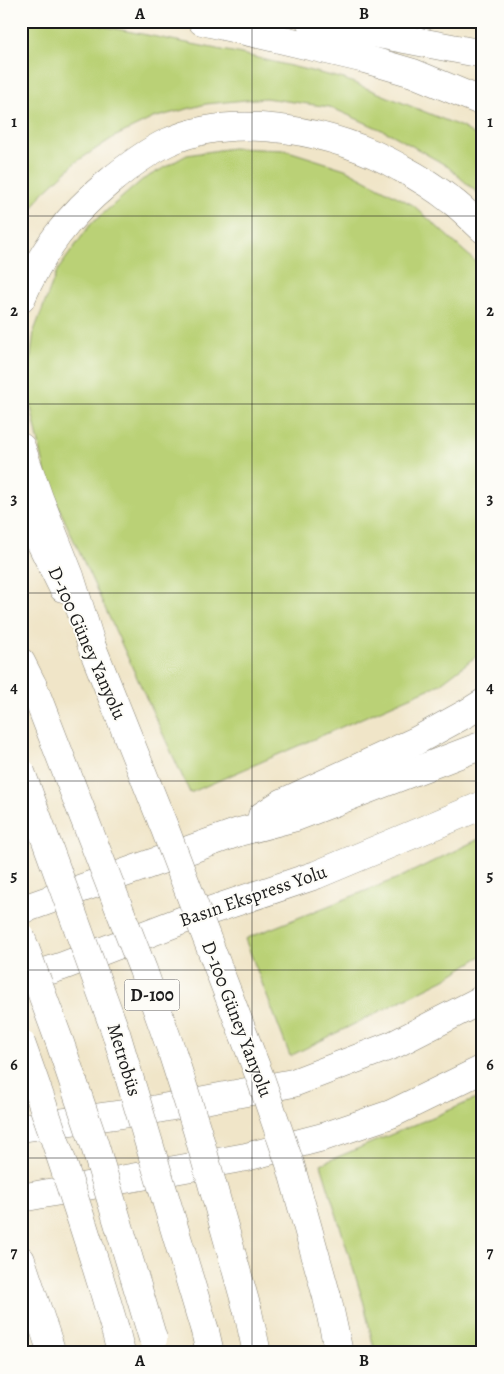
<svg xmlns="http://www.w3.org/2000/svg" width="504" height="1374" font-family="Alegreya,serif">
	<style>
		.green { fill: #bad176; stroke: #6b7649 }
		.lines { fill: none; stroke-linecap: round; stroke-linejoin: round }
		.minor-casing { stroke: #868072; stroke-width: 29 }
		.major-casing { stroke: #868072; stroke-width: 29 }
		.highway-casing { stroke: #868072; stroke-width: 29 }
		.minor { stroke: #fff; stroke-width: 28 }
		.major { stroke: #fff; stroke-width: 28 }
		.highway { stroke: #fff; stroke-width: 28 }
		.minor-bridge-casing { stroke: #868072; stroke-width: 29; stroke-linecap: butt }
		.major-bridge-casing { stroke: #868072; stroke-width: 29; stroke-linecap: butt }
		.highway-bridge-casing { stroke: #868072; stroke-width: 29; stroke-linecap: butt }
		.minor-bridge { stroke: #fff; stroke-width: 28 }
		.major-bridge { stroke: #fff; stroke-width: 28 }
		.highway-bridge { stroke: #fff; stroke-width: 28 }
		.grid { fill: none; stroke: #1c1c1c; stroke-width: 1; stroke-opacity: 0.55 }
		.labels { text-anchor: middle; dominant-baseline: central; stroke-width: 4; stroke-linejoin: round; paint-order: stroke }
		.shield { fill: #fdfcf7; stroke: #605f5e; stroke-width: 1 }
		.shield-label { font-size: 18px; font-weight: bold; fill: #1c1c1c }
		.street-label { font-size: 19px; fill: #1c1c1c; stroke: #fdfcf7 }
		.neatline { fill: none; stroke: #1c1c1c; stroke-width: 2 }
		.grid-label { font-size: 16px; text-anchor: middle; font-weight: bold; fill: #1c1c1c }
	</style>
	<rect width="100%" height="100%" fill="#fdfcf7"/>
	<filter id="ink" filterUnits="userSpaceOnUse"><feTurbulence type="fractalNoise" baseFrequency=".02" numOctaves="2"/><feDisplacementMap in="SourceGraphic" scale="10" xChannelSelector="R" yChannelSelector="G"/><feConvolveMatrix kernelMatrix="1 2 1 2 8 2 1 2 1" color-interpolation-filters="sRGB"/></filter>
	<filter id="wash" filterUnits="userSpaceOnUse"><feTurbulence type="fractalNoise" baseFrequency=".0096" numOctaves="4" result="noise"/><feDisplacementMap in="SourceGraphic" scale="20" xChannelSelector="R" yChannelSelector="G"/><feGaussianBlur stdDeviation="1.12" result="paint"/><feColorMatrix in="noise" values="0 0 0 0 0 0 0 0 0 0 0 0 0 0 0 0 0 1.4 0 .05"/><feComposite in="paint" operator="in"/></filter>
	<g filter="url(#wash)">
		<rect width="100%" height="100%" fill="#f0e5c8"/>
		<g class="green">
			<polygon points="21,21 77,21 237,53 344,79 462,127 483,140 483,198 447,166 393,135 330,107 265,98 206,104 153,118 114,137 76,162 43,193 21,224"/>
			<polygon points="232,148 285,150 345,169 413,205 475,261 483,273 483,651 440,684 190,793 48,484 27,389 34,331 57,271 90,225 142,180 187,155"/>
			<polygon points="483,837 483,955 445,979 290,1056 245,939 403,876"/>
			<polygon points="483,1096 483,1353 375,1353 364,1304 321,1164"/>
		</g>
	</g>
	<g filter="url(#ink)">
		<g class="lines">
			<defs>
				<polyline id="minor" points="205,1331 210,1353"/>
				<g id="major">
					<polyline points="21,503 63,588"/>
					<polyline points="21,1260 52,1353"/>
					<polyline points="327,1297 339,1353"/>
				</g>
				<g id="highway">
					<polyline points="202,21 365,59 413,73 483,102"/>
					<polyline points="310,21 483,54"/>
					<path d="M21,299C42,250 68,216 109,182C127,167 147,152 168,142C237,110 338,132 401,168C418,177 437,189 452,201C463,209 473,220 483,229"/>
					<polyline points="21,447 39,498 70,576 92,647"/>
					<polyline points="21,662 33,686"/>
					<polyline points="262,816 282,803 416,741 467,713 483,703"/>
					<polyline points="21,910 239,832 296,817 483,745"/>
					<polyline points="21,980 63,966 191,917 316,875 483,805"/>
					<polyline points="21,1128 152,1110 293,1083 395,1044 483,999"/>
					<polyline points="21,1198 246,1157 323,1137 391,1114 483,1069"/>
					<polyline points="248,1312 257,1353"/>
					<polyline points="115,1329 121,1353"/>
				</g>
			</defs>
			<use href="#minor" class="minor-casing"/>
			<use href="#major" class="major-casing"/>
			<use href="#highway" class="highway-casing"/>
			<use href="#minor" class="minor"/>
			<use href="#major" class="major"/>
			<use href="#highway" class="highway"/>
			<defs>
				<g id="minor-bridge">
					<polyline points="21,772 116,1033 205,1331"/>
					<polyline points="21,937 60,1043 94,1143 153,1339"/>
				</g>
				<polyline id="major-bridge" points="92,647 165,829 261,1080 290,1164 327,1297"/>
				<g id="highway-bridge">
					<polyline points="33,686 143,970 172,1052 197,1130 248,1312"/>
					<path d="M21,1043C55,1138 87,1233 115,1329"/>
				</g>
			</defs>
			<use href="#minor-bridge" class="minor-bridge-casing"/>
			<use href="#major-bridge" class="major-bridge-casing"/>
			<use href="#highway-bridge" class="highway-bridge-casing"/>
			<use href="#minor-bridge" class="minor-bridge"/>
			<use href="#major-bridge" class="major-bridge"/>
			<use href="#highway-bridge" class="highway-bridge"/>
		</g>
	</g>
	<path class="grid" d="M252,21V1353M21,216H483M21,404H483M21,593H483M21,781H483M21,970H483M21,1158H483"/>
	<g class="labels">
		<rect class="shield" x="124.5" y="979.5" width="55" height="31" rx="4"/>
		<g class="shield-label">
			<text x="152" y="995">D-100</text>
		</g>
		<g class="street-label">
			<text transform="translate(87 643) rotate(66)">D-100 Güney Yanyolu</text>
			<text transform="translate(253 896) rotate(-19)">Basın Ekspress Yolu</text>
			<text transform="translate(237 1019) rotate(69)">D-100 Güney Yanyolu</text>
			<text transform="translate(124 1060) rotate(73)">Metrobüs</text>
		</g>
	</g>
	<rect width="504" height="1374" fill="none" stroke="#fdfcf7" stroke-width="55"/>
	<rect x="28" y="28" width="448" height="1318" class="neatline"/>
	<g class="grid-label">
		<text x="140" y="19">A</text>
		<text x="364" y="19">B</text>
		<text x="14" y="127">1</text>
		<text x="490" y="127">1</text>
		<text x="14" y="316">2</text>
		<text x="490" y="316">2</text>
		<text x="14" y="504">3</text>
		<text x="490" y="504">3</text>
		<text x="14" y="693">4</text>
		<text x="490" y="693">4</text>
		<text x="14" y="881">5</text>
		<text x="490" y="881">5</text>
		<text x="14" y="1070">6</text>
		<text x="490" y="1070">6</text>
		<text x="14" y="1258">7</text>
		<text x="490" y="1258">7</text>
		<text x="140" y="1366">A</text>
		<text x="364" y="1366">B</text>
	</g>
</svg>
